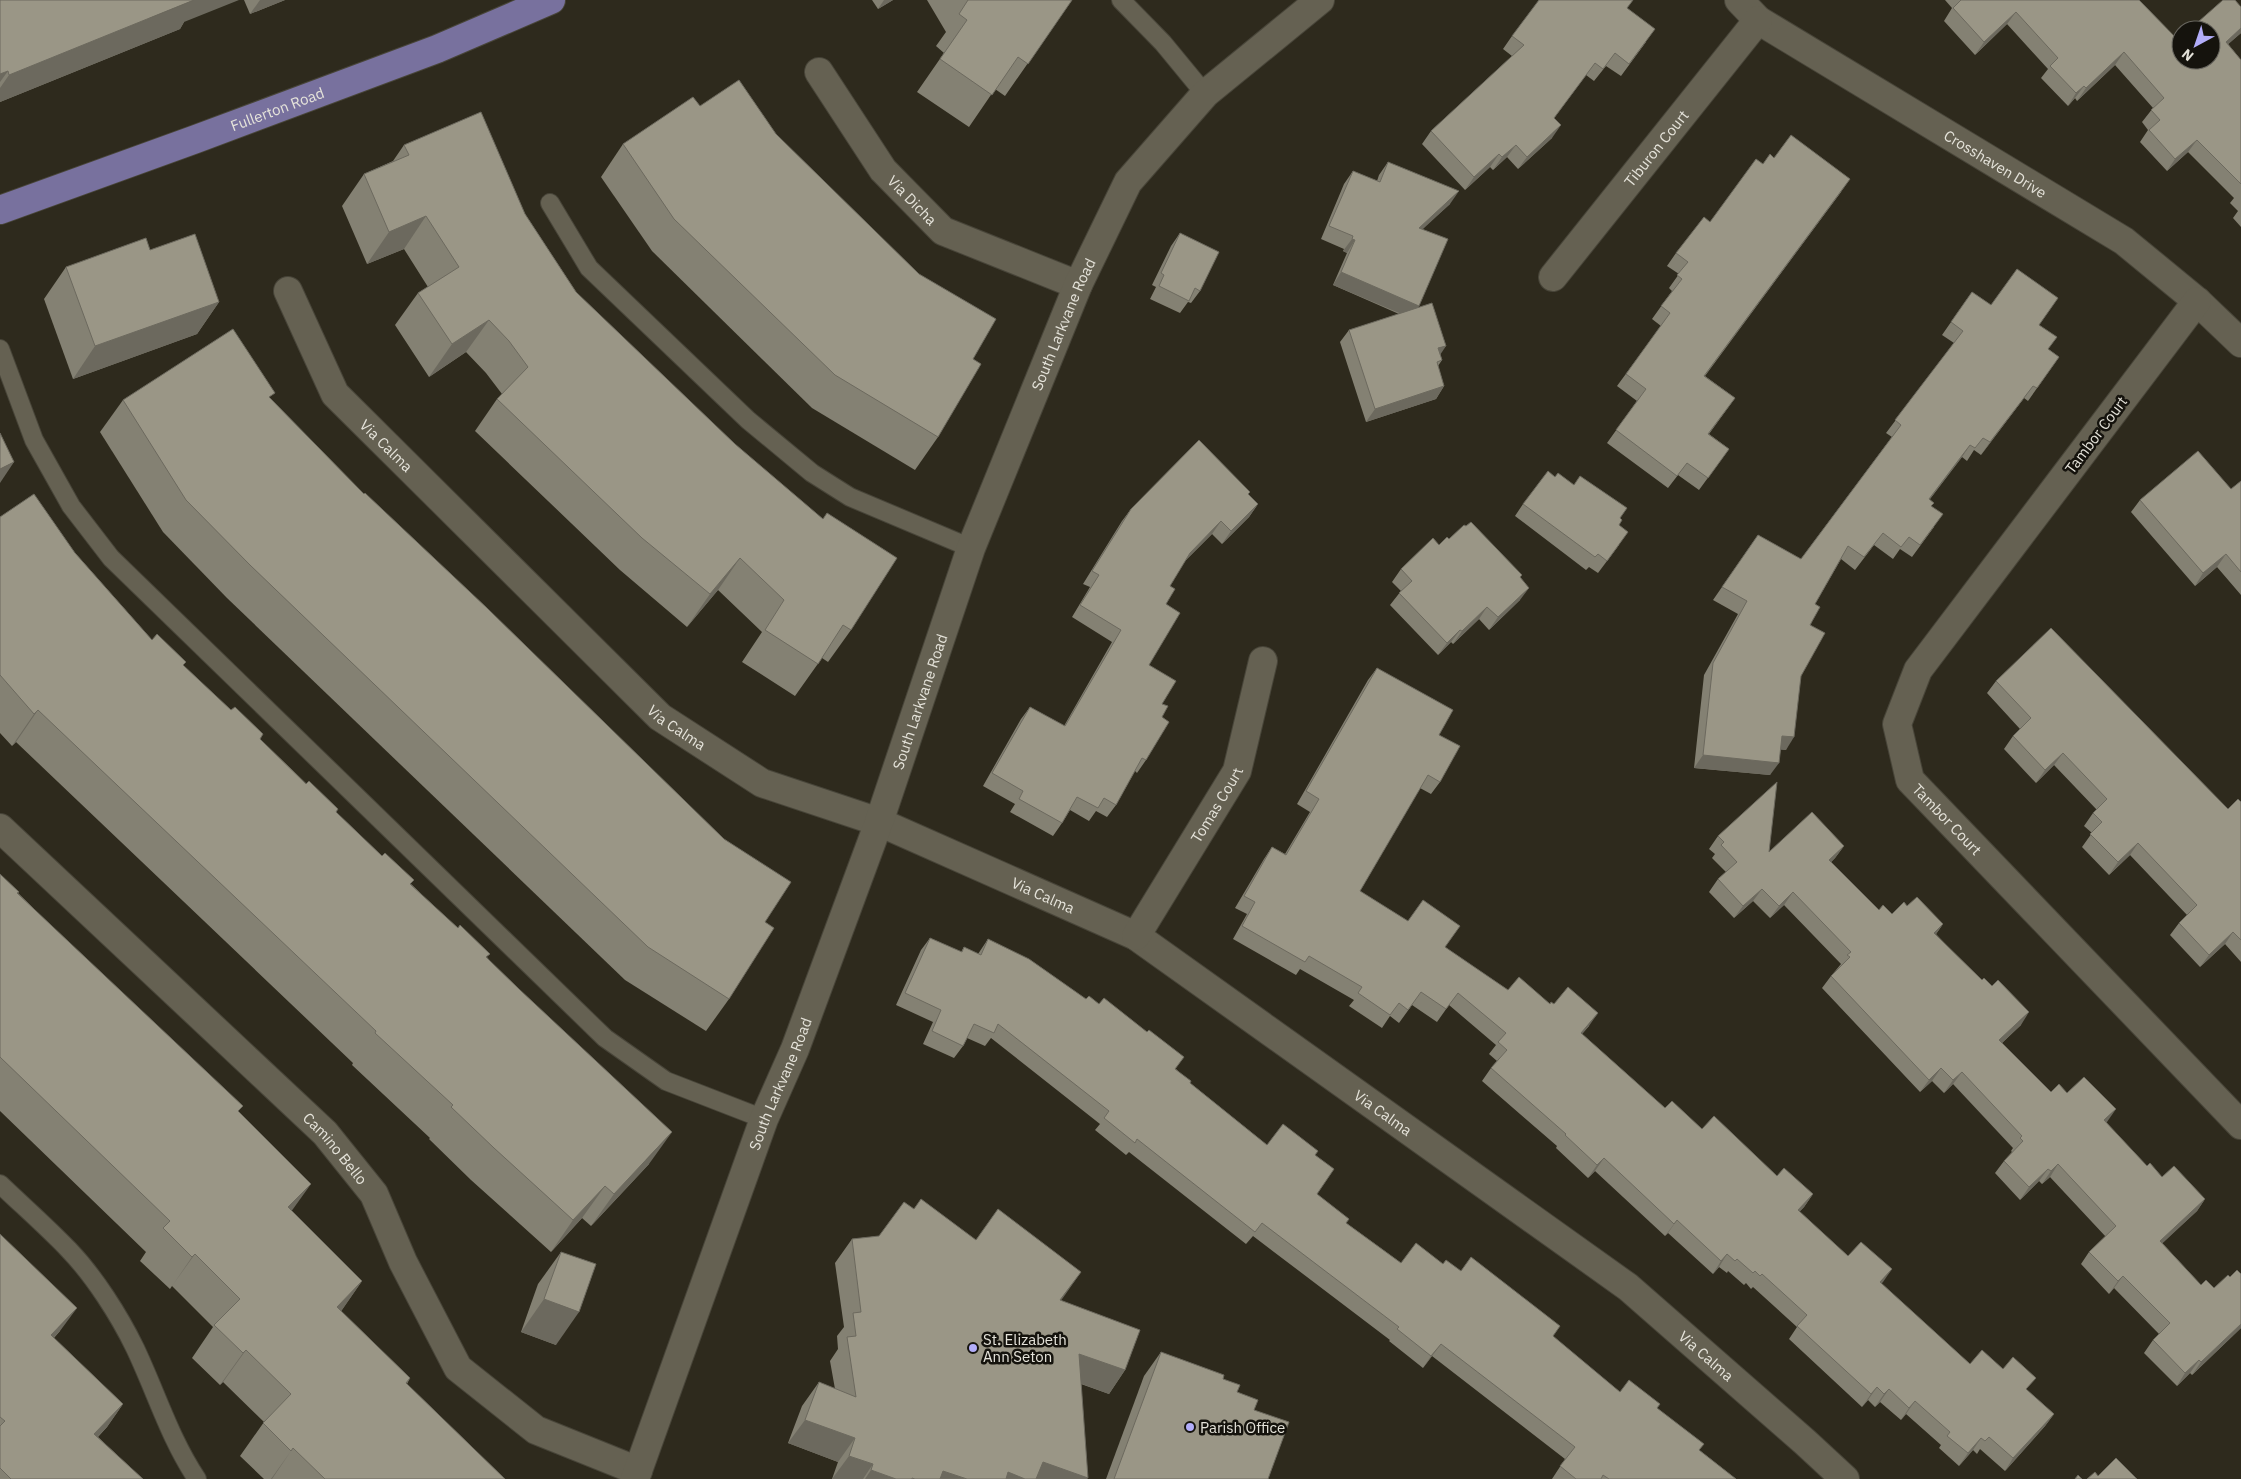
<svg xmlns="http://www.w3.org/2000/svg" width="2241" height="1479" font-family="'IBM Plex Sans',sans-serif">
	<style>
		.lines { fill: none; stroke-linecap: round; stroke-linejoin: round }
		.lane-casing { stroke: #484539; stroke-width: 20 }
		.street-casing { stroke: #484539; stroke-width: 30 }
		.primary-casing { stroke: #484539; stroke-width: 30 }
		.lane { stroke: #656152; stroke-width: 18 }
		.street { stroke: #656152; stroke-width: 28 }
		.primary { stroke: #78719e; stroke-width: 28 }
		.wall { fill: #848173 }
		.shaded-wall { fill: #6c695e }
		.building { fill: #9a9686; stroke: #6c695e }
		.poi-dot { fill: #b2adf9; stroke: #15130d; stroke-width: 2 }
		.labels { text-anchor: middle; dominant-baseline: central; stroke-width: 5; stroke-linejoin: round; paint-order: stroke }
		.street-label { font-size: 15px; fill: #e5e3da; stroke: #15130d }
		.poi-label { font-size: 15px; fill: #e5e3da; stroke: #15130d; text-anchor: start }
	</style>
	<rect width="100%" height="100%" fill="#2e2a1d"/>
	<g class="lines">
		<defs>
			<g id="lane">
				<polyline points="1121,0 1163,43 1205,94"/>
				<polyline points="550,203 589,268 748,420 812,473 850,497 971,548"/>
				<polyline points="0,349 34,440 71,506 111,558 605,1038 666,1081 764,1119"/>
				<path d="M0,1184C23,1206 47,1227 69,1250C94,1276 119,1315 135,1348C156,1392 170,1439 197,1479"/>
			</g>
			<g id="street">
				<path id="s1" d="M1739,0L1758,20L2124,241L2197,301L2241,343"/>
				<path id="s2" d="M819,72L883,170L943,231L1078,285"/>
				<path id="s3" d="M1553,277L1758,20"/>
				<path id="s4" d="M288,291L335,394L660,717L762,783L879,822L1136,936L1628,1287L1805,1442L1845,1479"/>
				<path id="s5" d="M2197,301L1918,670L1897,724L1910,780L2241,1125"/>
				<path id="s6" d="M0,828L325,1133L374,1194L403,1262L458,1368L536,1430L638,1471"/>
				<path id="s7" d="M1136,936L1237,771L1263,661"/>
				<path id="s8" d="M635,1479L764,1119L795,1049L879,822L971,548L1078,285L1128,182L1205,94L1320,0"/>
			</g>
			<g id="primary">
				<path id="s9" d="M0,210L196,139L437,49L551,0"/>
			</g>
		</defs>
		<use href="#lane" class="lane-casing"/>
		<use href="#street" class="street-casing"/>
		<use href="#primary" class="primary-casing"/>
		<use href="#lane" class="lane"/>
		<use href="#street" class="street"/>
		<use href="#primary" class="primary"/>
	</g>
	<g class="wall">
		<polygon points="0,0 184,22 180,29 0,102"/>
		<polygon points="244,0 285,0 250,14"/>
		<polygon points="872,0 893,0 878,9"/>
		<polygon points="927,0 1072,0 1005,96 995,89 969,127 917,92 944,53 936,46 946,32"/>
		<polygon points="1945,0 2139,0 2178,40 2241,7 2241,33 2228,44 2241,60 2241,227 2233,218 2238,211 2230,203 2234,198 2188,152 2167,171 2140,142 2148,130 2142,122 2153,108 2115,65 2077,101 2075,98 2068,106 2041,78 2048,69 2007,24 1975,55 1944,21 1952,8"/>
		<polygon points="1627,9 1646,42 1621,76 1606,66 1594,81 1586,75 1554,118 1552,138 1518,169 1507,157 1493,170 1490,167 1465,190 1422,144 1431,131 1512,56 1503,49 1512,36"/>
		<polygon points="700,106 776,134 973,359 938,437 915,470 812,408 652,251 601,177 623,144"/>
		<polygon points="404,145 525,214 576,292 851,630 828,662 822,658 795,696 742,662 762,632 718,590 687,627 620,570 475,431 497,399 502,394 486,373 466,352 429,377 395,325 418,293 428,287 404,249 367,264 342,206 364,174 393,161"/>
		<polygon points="1774,158 1841,192 1705,376 1735,398 1709,434 1729,449 1699,490 1678,475 1668,488 1607,443 1637,401 1617,386 1661,326 1652,319 1672,291 1669,288 1679,274 1667,266 1676,253 1710,222 1763,164"/>
		<polygon points="1388,162 1450,204 1422,229 1419,306 1418,307 1440,354 1442,360 1438,366 1444,386 1436,399 1366,422 1340,342 1349,330 1399,314 1333,285 1347,253 1343,251 1344,249 1321,239 1344,184 1353,171 1377,181 1379,175"/>
		<polygon points="1180,233 1200,291 1191,303 1188,302 1180,313 1150,299 1156,287 1152,285 1171,246"/>
		<polygon points="150,250 219,302 197,334 73,379 44,299 66,267"/>
		<polygon points="1972,292 1991,305 2039,325 2048,349 2059,357 2028,401 2024,398 1981,455 1974,450 1967,461 1962,457 1930,499 1932,506 1934,527 1912,557 1900,549 1893,559 1874,545 1855,570 1841,559 1815,604 1786,750 1780,749 1770,775 1694,768 1704,675 1738,614 1713,600 1758,535 1801,559 1892,437 1886,433 1954,343 1942,335"/>
		<polygon points="270,399 765,922 729,999 706,1031 625,980 227,598 163,532 100,432 123,400"/>
		<polygon points="1555,477 1574,485 1620,518 1619,525 1619,545 1598,573 1589,567 1586,570 1515,516 1523,504"/>
		<polygon points="2241,481 2241,595 2217,567 2195,586 2131,512 2140,500 2231,489"/>
		<polygon points="1248,494 1258,504 1249,517 1222,544 1212,534 1184,562 1170,586 1166,604 1149,665 1162,704 1162,717 1146,760 1137,773 1135,771 1116,805 1107,817 1096,811 1089,821 1070,810 1062,823 1053,836 1010,812 1015,804 983,786 1021,719 1030,707 1064,726 1112,642 1072,617 1090,587 1083,584 1122,521 1131,509"/>
		<polygon points="0,517 75,553 152,640 183,665 487,957 649,1164 591,1226 582,1218 551,1252 471,1180 429,1139 430,1138 352,1065 353,1063 16,742 12,746 0,733"/>
		<polygon points="1449,539 1522,575 1520,578 1520,600 1489,630 1479,619 1453,644 1451,642 1438,655 1390,605 1401,591 1392,582 1401,569"/>
		<polygon points="1377,668 1439,735 1440,782 1431,794 1420,788 1360,891 1508,990 1550,1004 1554,1004 1589,1026 1582,1034 1665,1108 1702,1129 1777,1176 1813,1194 1804,1207 1799,1212 1848,1256 1881,1284 1970,1364 2027,1390 2054,1414 2045,1426 2005,1471 1980,1449 1977,1454 1973,1450 1959,1466 1939,1448 1941,1445 1906,1414 1901,1420 1880,1402 1875,1407 1868,1400 1862,1407 1789,1339 1797,1327 1753,1287 1751,1289 1746,1283 1744,1285 1728,1271 1727,1273 1719,1267 1713,1274 1668,1233 1665,1236 1595,1171 1588,1178 1556,1148 1557,1146 1482,1081 1491,1068 1497,1061 1489,1054 1496,1045 1449,1005 1437,1022 1412,1005 1399,1023 1390,1016 1382,1028 1349,1006 1354,1000 1300,969 1296,975 1233,939 1247,914 1235,908 1264,859 1272,847 1285,854 1310,812 1297,804 1368,680"/>
		<polygon points="1996,681 2228,809 2241,802 2241,962 2225,944 2200,967 2170,935 2179,923 2187,915 2130,855 2109,875 2082,847 2092,833 2084,826 2093,813 2097,810 2054,765 2036,783 2004,749 2013,736 2020,729 1987,693"/>
		<polygon points="1718,836 1769,852 1844,846 1835,858 1831,862 1879,910 1892,914 1907,906 1943,924 1936,934 2021,1025 2002,1043 2051,1092 2067,1093 2106,1123 2147,1166 2162,1177 2205,1199 2197,1211 2162,1243 2241,1328 2192,1375 2190,1373 2177,1386 2144,1353 2153,1340 2159,1334 2114,1288 2109,1294 2081,1264 2089,1252 2106,1237 2050,1177 2042,1184 2039,1181 2020,1200 1995,1173 2004,1161 2012,1152 2011,1151 2013,1148 1953,1084 1944,1093 1932,1081 1920,1092 1822,988 1831,976 1841,964 1784,905 1770,918 1753,901 1734,918 1709,892 1718,879 1726,872 1712,858 1715,854 1709,849"/>
		<polygon points="0,874 18,893 239,1112 292,1211 362,1281 341,1311 410,1378 407,1384 505,1479 264,1479 240,1456 264,1422 223,1382 220,1385 192,1358 213,1327 172,1286 170,1289 140,1261 146,1252 0,1111"/>
		<polygon points="930,938 961,952 964,947 978,954 988,939 1176,1069 1190,1083 1267,1145 1315,1155 1317,1194 1346,1223 1401,1263 1443,1264 1461,1271 1553,1337 1620,1392 1657,1408 1699,1450 1736,1479 1552,1479 1565,1459 1432,1356 1423,1368 1389,1341 1390,1340 1253,1236 1246,1244 1129,1152 1126,1155 1095,1130 1100,1124 991,1038 985,1046 967,1038 963,1046 954,1058 923,1044 933,1022 896,1005 921,950"/>
		<polygon points="914,1209 976,1240 1061,1301 1125,1370 1109,1394 1081,1384 1087,1479 832,1479 838,1462 788,1443 802,1406 819,1382 835,1389 830,1361 838,1349 837,1336 844,1327 835,1263 852,1239 879,1236"/>
		<polygon points="0,1234 60,1331 54,1338 123,1404 107,1427 98,1437 143,1479 0,1479"/>
		<polygon points="561,1252 556,1345 521,1332 538,1284"/>
		<polygon points="1161,1352 1237,1392 1254,1410 1268,1479 1106,1479 1144,1376"/>
	</g>
	<g class="shaded-wall">
		<polygon points="194,0 239,0 184,22 180,29 0,102 0,88 9,75"/>
		<polygon points="260,0 285,0 250,14"/>
		<polygon points="884,0 893,0 878,9"/>
		<polygon points="2016,12 2007,24 1975,55 1984,42"/>
		<polygon points="2241,28 2241,33 2217,54 2226,42"/>
		<polygon points="2124,52 2115,65 2077,101 2086,88"/>
		<polygon points="8,71 0,82 0,74"/>
		<polygon points="2084,86 2075,98 2068,106 2076,93"/>
		<polygon points="1561,125 1552,138 1518,169 1527,157"/>
		<polygon points="2197,140 2188,152 2167,171 2175,159"/>
		<polygon points="1516,145 1507,157 1493,170 1502,157"/>
		<polygon points="1499,154 1490,167 1465,190 1474,177"/>
		<polygon points="1850,179 1841,192 1695,388 1704,376"/>
		<polygon points="1459,191 1450,204 1410,241 1419,228"/>
		<polygon points="426,216 404,249 367,264 389,232"/>
		<polygon points="1352,239 1355,240 1347,253 1343,251"/>
		<polygon points="1341,272 1419,306 1411,318 1333,285"/>
		<polygon points="219,302 197,334 73,379 95,346"/>
		<polygon points="489,320 466,352 429,377 452,344"/>
		<polygon points="1446,346 1438,358 1438,348"/>
		<polygon points="1444,386 1436,399 1366,422 1375,409"/>
		<polygon points="2033,386 2024,398 1981,455 1990,442"/>
		<polygon points="1970,445 1962,457 1920,512 1929,499"/>
		<polygon points="14,462 0,483 0,469"/>
		<polygon points="1258,504 1249,517 1222,544 1231,531"/>
		<polygon points="1221,521 1212,534 1181,565 1190,553"/>
		<polygon points="2226,554 2217,567 2195,586 2203,573"/>
		<polygon points="740,558 718,590 687,627 710,594"/>
		<polygon points="1529,588 1520,600 1489,630 1498,617"/>
		<polygon points="1487,607 1479,619 1453,644 1462,631"/>
		<polygon points="1460,630 1451,642 1438,655 1447,643"/>
		<polygon points="38,710 16,742 12,746 34,714"/>
		<polygon points="1782,736 1794,737 1786,750 1773,749"/>
		<polygon points="2063,753 2054,765 2036,783 2045,770"/>
		<polygon points="1703,755 1779,763 1770,775 1694,768"/>
		<polygon points="2138,843 2130,855 2109,875 2118,862"/>
		<polygon points="1844,846 1835,858 1821,873 1829,860"/>
		<polygon points="1762,889 1753,901 1734,918 1743,906"/>
		<polygon points="1793,892 1784,905 1770,918 1779,906"/>
		<polygon points="1943,924 1934,937 1934,933"/>
		<polygon points="2233,932 2225,944 2200,967 2209,955"/>
		<polygon points="2029,1012 2021,1025 1991,1053 1999,1040"/>
		<polygon points="1598,1013 1589,1026 1572,1045 1581,1033"/>
		<polygon points="1941,1068 1932,1081 1920,1092 1929,1080"/>
		<polygon points="1962,1072 1953,1084 1944,1093 1953,1080"/>
		<polygon points="2116,1109 2107,1122 2096,1133 2104,1120"/>
		<polygon points="672,1132 649,1164 591,1226 614,1194"/>
		<polygon points="1604,1158 1595,1171 1588,1178 1597,1165"/>
		<polygon points="2058,1164 2050,1177 2042,1184 2051,1171"/>
		<polygon points="2048,1169 2039,1181 2020,1200 2029,1187"/>
		<polygon points="311,1184 288,1216 288,1207"/>
		<polygon points="605,1186 582,1218 551,1252 573,1220"/>
		<polygon points="1813,1194 1804,1207 1789,1223 1798,1210"/>
		<polygon points="2205,1199 2197,1211 2151,1254 2160,1241"/>
		<polygon points="1677,1220 1668,1233 1665,1236"/>
		<polygon points="195,1254 172,1286 170,1289 192,1257"/>
		<polygon points="1727,1254 1719,1267 1713,1274 1721,1261"/>
		<polygon points="1892,1269 1883,1282 1871,1295 1880,1282"/>
		<polygon points="1081,1272 1065,1295 1044,1324 1060,1300"/>
		<polygon points="2123,1276 2114,1288 2109,1294 2118,1281"/>
		<polygon points="362,1281 340,1313 337,1307"/>
		<polygon points="544,1299 579,1312 556,1345 521,1332"/>
		<polygon points="77,1308 60,1331 34,1358 51,1335"/>
		<polygon points="2241,1324 2241,1328 2192,1375 2201,1362"/>
		<polygon points="1441,1344 1423,1368 1431,1356"/>
		<polygon points="246,1350 223,1382 220,1385 243,1353"/>
		<polygon points="1079,1354 1125,1370 1109,1394 1063,1377"/>
		<polygon points="2199,1360 2190,1373 2177,1386 2185,1373"/>
		<polygon points="1877,1387 1868,1400 1862,1407 1871,1394"/>
		<polygon points="1889,1389 1880,1402 1875,1407 1884,1394"/>
		<polygon points="1915,1401 1906,1414 1901,1420 1909,1408"/>
		<polygon points="123,1404 107,1427 78,1457 94,1434"/>
		<polygon points="2054,1414 2045,1426 2005,1471 2013,1458"/>
		<polygon points="805,1420 855,1438 838,1462 788,1443"/>
		<polygon points="1981,1438 1973,1450 1959,1466 1968,1453"/>
		<polygon points="293,1448 272,1479 271,1479 291,1451"/>
		<polygon points="849,1456 873,1464 863,1479 832,1479"/>
		<polygon points="1043,1462 1088,1478 1087,1479 1031,1479"/>
		<polygon points="871,1470 896,1479 865,1479"/>
		<polygon points="943,1471 967,1479 937,1479"/>
		<polygon points="1008,1472 1025,1479 1004,1479"/>
	</g>
	<g class="building">
		<polygon points="0,0 194,0 9,75 8,71 0,74"/>
		<polygon points="968,0 1072,0 1028,64 1018,57 992,95 940,59 967,20 959,14"/>
		<polygon points="1539,0 1633,0 1627,8 1655,29 1629,64 1615,53 1603,69 1595,63 1554,118 1561,125 1527,157 1516,145 1502,157 1499,154 1474,177 1431,131 1524,45 1512,36"/>
		<polygon points="1961,0 2139,0 2178,40 2181,37 2181,60 2211,60 2211,30 2189,30 2223,0 2235,0 2241,7 2241,28 2226,42 2241,60 2241,184 2197,140 2175,159 2149,130 2160,120 2151,110 2164,98 2124,52 2086,88 2084,86 2076,93 2050,66 2058,58 2016,12 1984,42 1953,8"/>
		<polygon points="739,80 776,134 919,274 996,319 973,359 981,364 938,437 835,375 674,219 623,144 693,97 700,106"/>
		<polygon points="481,112 525,214 576,292 735,444 823,519 827,513 897,558 851,630 843,625 818,664 765,630 784,600 740,558 710,594 642,538 497,399 528,367 509,341 489,320 452,344 418,293 459,267 426,216 389,232 364,174 409,155 404,145"/>
		<polygon points="1791,135 1850,179 1704,376 1735,398 1708,434 1729,449 1708,478 1687,463 1677,476 1616,430 1646,389 1626,374 1670,313 1661,306 1682,279 1677,275 1688,262 1676,253 1704,217 1710,222 1756,159 1763,164 1770,154 1774,158"/>
		<polygon points="1388,162 1459,191 1419,228 1448,239 1419,306 1341,272 1355,240 1352,239 1353,236 1329,226 1353,171 1380,182"/>
		<polygon points="1180,233 1219,252 1200,291 1195,288 1189,301 1159,286 1164,275 1161,273"/>
		<polygon points="195,234 219,302 95,346 66,267 146,238 150,250"/>
		<polygon points="2017,269 2058,298 2039,325 2057,337 2048,349 2059,357 2037,388 2033,386 1990,442 1983,438 1975,448 1970,445 1929,499 1934,503 1931,506 1943,514 1920,545 1909,537 1901,547 1883,533 1864,557 1848,546 1815,604 1820,607 1810,625 1825,633 1801,676 1794,737 1782,736 1779,763 1703,755 1713,663 1747,601 1722,587 1758,535 1801,559 1901,425 1895,420 1963,331 1951,322 1972,292 1991,305"/>
		<polygon points="1432,303 1446,346 1438,348 1442,360 1437,362 1444,386 1375,409 1349,330"/>
		<polygon points="233,329 275,393 269,397 364,494 365,493 487,608 724,839 791,882 765,922 774,928 729,999 648,947 250,565 186,500 123,400"/>
		<polygon points="0,433 14,462 0,469"/>
		<polygon points="1199,440 1250,492 1248,494 1258,504 1231,531 1221,521 1190,553 1170,586 1175,589 1166,604 1180,613 1149,665 1176,681 1162,704 1168,706 1162,717 1169,722 1146,760 1142,758 1116,805 1104,798 1098,808 1077,797 1062,823 1019,799 1023,791 992,773 1030,707 1065,726 1121,630 1080,605 1099,575 1092,571 1131,509"/>
		<polygon points="2198,451 2231,489 2241,481 2241,572 2226,554 2203,573 2140,500"/>
		<polygon points="1548,471 1555,477 1558,473 1574,485 1580,476 1627,508 1620,518 1622,520 1619,525 1628,532 1607,561 1598,554 1595,557 1523,504"/>
		<polygon points="34,494 75,553 152,640 157,634 186,662 183,665 231,710 235,707 263,734 260,739 306,784 309,781 338,809 336,812 382,856 385,853 414,880 410,884 458,928 460,925 490,954 486,957 519,989 672,1132 614,1194 605,1186 573,1220 494,1148 451,1107 453,1105 375,1033 376,1031 38,710 34,714 0,675 0,517"/>
		<polygon points="1471,522 1522,575 1520,577 1529,588 1498,617 1487,607 1462,631 1460,630 1447,643 1399,593 1412,581 1401,569 1433,538 1439,545 1447,537 1449,539 1464,525 1466,526"/>
		<polygon points="2051,628 2228,809 2238,799 2241,802 2241,940 2233,932 2209,955 2179,923 2197,905 2138,843 2118,862 2090,834 2102,822 2093,813 2107,799 2063,753 2045,770 2013,736 2031,718 1996,681"/>
		<polygon points="1377,668 1453,710 1439,735 1460,746 1440,782 1428,775 1360,891 1408,921 1423,900 1460,926 1445,947 1508,990 1519,977 1550,1004 1551,1002 1554,1004 1568,987 1598,1013 1581,1033 1665,1108 1672,1101 1702,1129 1714,1116 1777,1176 1784,1168 1813,1194 1798,1210 1848,1256 1861,1242 1892,1269 1880,1282 1970,1364 1982,1350 2003,1369 2013,1357 2036,1378 2026,1389 2054,1414 2013,1458 1989,1437 1985,1441 1981,1438 1968,1453 1947,1436 1950,1432 1915,1401 1909,1408 1889,1389 1884,1394 1877,1387 1871,1394 1797,1326 1807,1315 1762,1274 1760,1276 1755,1271 1753,1273 1737,1259 1735,1261 1727,1254 1721,1261 1677,1220 1674,1224 1604,1158 1597,1165 1565,1135 1566,1134 1491,1068 1507,1050 1498,1042 1506,1033 1458,993 1446,1009 1421,992 1408,1010 1399,1003 1390,1015 1358,993 1362,987 1309,956 1305,962 1242,926 1255,902 1244,896 1272,847 1286,855 1319,799 1306,791"/>
		<polygon points="1777,782 1769,852 1812,812 1844,846 1829,860 1879,910 1883,905 1892,914 1904,902 1907,906 1917,897 1943,924 1934,933 1982,980 1984,978 1992,986 1998,980 2029,1012 1999,1040 2051,1092 2059,1084 2067,1093 2084,1077 2116,1109 2104,1120 2147,1166 2150,1163 2162,1177 2174,1166 2205,1199 2160,1241 2201,1285 2206,1280 2214,1288 2228,1275 2230,1277 2237,1270 2241,1274 2241,1324 2201,1362 2199,1360 2185,1373 2153,1340 2170,1323 2123,1276 2118,1281 2089,1252 2116,1226 2058,1164 2051,1171 2048,1169 2029,1187 2004,1161 2023,1141 2020,1138 2022,1136 1962,1072 1953,1080 1941,1068 1929,1080 1831,976 1850,957 1847,955 1851,952 1793,892 1779,906 1762,889 1743,906 1718,879 1737,862 1721,845 1724,842 1718,836"/>
		<polygon points="0,874 19,892 17,893 243,1106 238,1111 311,1184 288,1207 362,1281 337,1307 410,1378 406,1383 505,1479 325,1479 293,1448 291,1451 263,1423 291,1394 246,1350 243,1353 214,1325 240,1299 195,1254 192,1257 163,1228 170,1221 0,1057"/>
		<polygon points="930,938 962,952 964,947 981,955 988,939 1029,959 1086,999 1089,996 1099,1004 1104,998 1147,1032 1149,1030 1184,1057 1175,1069 1191,1081 1190,1083 1267,1145 1283,1124 1318,1151 1315,1155 1334,1169 1317,1194 1349,1219 1346,1223 1401,1263 1416,1243 1443,1264 1446,1260 1461,1271 1471,1257 1560,1326 1553,1336 1620,1392 1629,1380 1660,1404 1657,1408 1704,1444 1699,1450 1736,1479 1609,1479 1603,1475 1601,1479 1576,1479 1560,1466 1575,1447 1441,1344 1431,1356 1397,1329 1399,1327 1262,1223 1255,1232 1137,1139 1135,1143 1104,1118 1109,1111 998,1024 994,1033 974,1024 963,1046 932,1031 941,1010 905,993"/>
		<polygon points="921,1199 976,1240 998,1209 1081,1272 1060,1300 1140,1330 1125,1370 1079,1354 1088,1478 1043,1462 1036,1479 1025,1479 1008,1472 1006,1479 967,1479 943,1471 940,1479 915,1479 912,1478 912,1479 896,1479 871,1470 873,1464 849,1456 855,1438 805,1420 819,1382 856,1397 847,1337 856,1336 853,1313 861,1312 852,1239 879,1236 904,1202 914,1209"/>
		<polygon points="0,1234 77,1308 51,1335 123,1404 94,1434 143,1479 11,1479 0,1468 0,1426 5,1421 0,1417"/>
		<polygon points="561,1252 596,1264 579,1312 544,1299"/>
		<polygon points="1161,1352 1224,1375 1223,1379 1240,1385 1237,1392 1258,1400 1254,1410 1289,1422 1268,1479 1114,1479"/>
		<polygon points="2116,1458 2137,1479 2087,1479 2095,1472 2098,1476"/>
		<polygon points="2078,1475 2082,1479 2075,1479"/>
	</g>
	<g class="poi-dot">
		<circle cx="973" cy="1348" r="5"/>
		<circle cx="1190" cy="1427" r="5"/>
	</g>
	<g class="labels">
		<g class="street-label">
			<text stroke="none"><textPath href="#s9" startOffset="295">Fullerton Road</textPath></text>
			<text stroke="none"><textPath href="#s3" startOffset="165">Tiburon Court</textPath></text>
			<text stroke="none"><textPath href="#s1" startOffset="305">Crosshaven Drive</textPath></text>
			<text stroke="none"><textPath href="#s2" startOffset="159">Via Dicha</textPath></text>
			<text stroke="none"><textPath href="#s8" startOffset="1232">South Larkvane Road</textPath></text>
			<text transform="translate(2096 435) rotate(-53)">Tambor Court</text>
			<text stroke="none"><textPath href="#s4" startOffset="186">Via Calma</textPath></text>
			<text stroke="none"><textPath href="#s8" startOffset="828">South Larkvane Road</textPath></text>
			<text stroke="none"><textPath href="#s4" startOffset="591">Via Calma</textPath></text>
			<text stroke="none"><textPath href="#s7" startOffset="154">Tomas Court</textPath></text>
			<text stroke="none"><textPath href="#s5" startOffset="632">Tambor Court</textPath></text>
			<text stroke="none"><textPath href="#s4" startOffset="996">Via Calma</textPath></text>
			<text stroke="none"><textPath href="#s8" startOffset="421">South Larkvane Road</textPath></text>
			<text stroke="none"><textPath href="#s4" startOffset="1401">Via Calma</textPath></text>
			<text stroke="none"><textPath href="#s6" startOffset="464">Camino Bello</textPath></text>
			<text stroke="none"><textPath href="#s4" startOffset="1806">Via Calma</textPath></text>
		</g>
		<g class="poi-label">
			<text x="983" y="1339">St. Elizabeth<tspan x="983" dy="17">Ann Seton</tspan></text>
			<text x="1200" y="1427">Parish Office</text>
		</g>
	</g>
	<g transform="translate(2196 45) rotate(220)"><circle r="24" fill="#15130d" stroke="#68665f"/>
	<path d="M0-4L9 19L0 12L-9 19Z" fill="#b2adf9"/>
	<text y="-8" font-size="14" font-weight="bold" text-anchor="middle" fill="#e5e3da">N</text>
	</g>
</svg>
